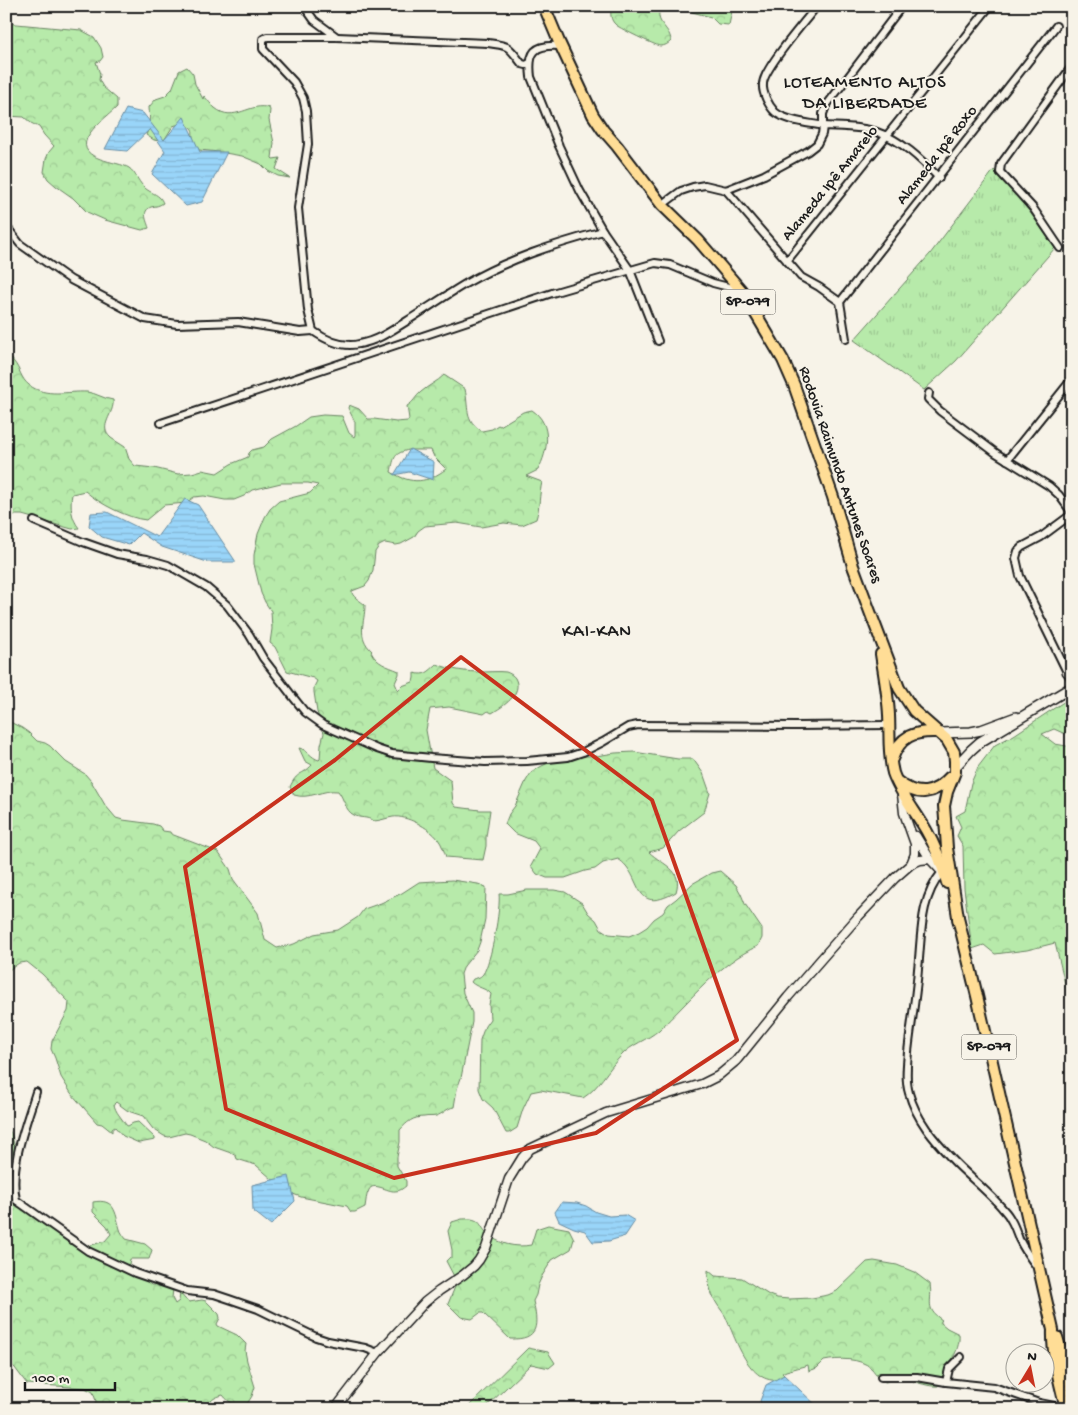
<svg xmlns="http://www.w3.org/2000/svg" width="1078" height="1415" font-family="'Gochi Hand',sans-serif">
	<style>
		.grass { fill: url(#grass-tufts); stroke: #6a8363 }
		.forest { fill: url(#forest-crowns); stroke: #6a8363; fill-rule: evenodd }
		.water { fill: url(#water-rules); stroke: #678ba1 }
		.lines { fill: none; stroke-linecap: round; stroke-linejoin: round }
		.minor-casing { stroke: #1c1c1c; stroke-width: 10 }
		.tertiary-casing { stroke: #1c1c1c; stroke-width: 11 }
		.secondary-casing { stroke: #1c1c1c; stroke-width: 12 }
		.trunk-casing { stroke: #1c1c1c; stroke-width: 14 }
		.minor { stroke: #f7f3e8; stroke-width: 6 }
		.tertiary { stroke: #f7f3e8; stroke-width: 8 }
		.secondary { stroke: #f7f3e8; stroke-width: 9 }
		.trunk { stroke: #ffdd96; stroke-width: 10 }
		.marked { fill: none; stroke: #c8321e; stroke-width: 4; stroke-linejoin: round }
		.labels { text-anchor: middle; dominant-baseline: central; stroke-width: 4; stroke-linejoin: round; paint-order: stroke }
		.shield { fill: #f7f3e8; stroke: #5e5c59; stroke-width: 1 }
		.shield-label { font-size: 15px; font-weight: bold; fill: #1c1c1c }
		.street-label { font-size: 16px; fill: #1c1c1c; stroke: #f7f3e8 }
		.neighbourhood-label { font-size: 18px; letter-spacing: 1px; fill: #1c1c1c; stroke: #f7f3e8 }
	</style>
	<defs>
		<pattern id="grass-tufts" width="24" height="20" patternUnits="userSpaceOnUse" patternTransform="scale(1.25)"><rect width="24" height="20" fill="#b7eaaa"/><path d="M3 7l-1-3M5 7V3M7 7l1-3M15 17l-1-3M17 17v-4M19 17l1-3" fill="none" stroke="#9dc892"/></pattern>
		<pattern id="forest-crowns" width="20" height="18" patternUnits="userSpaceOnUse" patternTransform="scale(1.25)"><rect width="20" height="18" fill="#b7eaaa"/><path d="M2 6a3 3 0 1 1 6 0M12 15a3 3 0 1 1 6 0" fill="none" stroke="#9dc892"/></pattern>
		<pattern id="water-rules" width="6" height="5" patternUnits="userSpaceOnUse" patternTransform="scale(1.25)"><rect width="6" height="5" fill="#99d5f9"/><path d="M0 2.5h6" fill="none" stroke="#83b6d5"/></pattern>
	</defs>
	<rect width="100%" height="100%" fill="#f7f3e8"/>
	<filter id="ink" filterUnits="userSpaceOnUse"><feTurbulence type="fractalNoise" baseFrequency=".02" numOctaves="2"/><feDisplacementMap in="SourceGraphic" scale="10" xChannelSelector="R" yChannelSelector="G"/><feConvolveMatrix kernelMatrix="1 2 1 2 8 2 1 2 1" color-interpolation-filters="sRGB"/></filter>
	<g filter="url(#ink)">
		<polygon class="grass" points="994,170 1015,191 1055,248 956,361 924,390 854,340 930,254"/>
		<g class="forest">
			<path d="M612,6H621V10L623,13L628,6H661C653,24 670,26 671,41C668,44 665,46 660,46C654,45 621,29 616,25C610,20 610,13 612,6Z"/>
			<polygon points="690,6 733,6 729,25 718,24 711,17 692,12"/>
			<path d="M6,23L81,30L94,37L101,48L103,57L100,61L96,62L100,74L99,80L103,87L117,99V107C108,116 93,126 87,138C77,161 119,161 129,168C135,172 138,181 143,186C148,192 155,193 159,197C161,198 162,201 163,203C159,206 156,206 151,207C141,211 147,221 149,228L142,230L105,220L87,212L73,198L56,186L48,179L44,172L46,159L49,152L54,146L44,135L39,127L31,123L24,117L6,116Z"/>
			<path d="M187,67L193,74L195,84L203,99L204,96C208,100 211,105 215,108C234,124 251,101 269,108L270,110L269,120L274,143L272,158L273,159L280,158L276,169L290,178L278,176L268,171L261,164L242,156L219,152L199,150C198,148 196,145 195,143C189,131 199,131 183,123L173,126L163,142L154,140L146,135L150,126L149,107L156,99L165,96L172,89L179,71Z"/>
			<path d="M6,353C9,356 12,359 14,362C20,369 21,379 29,385C46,398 67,391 87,392C96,393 104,399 113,400C115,414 97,426 111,438C115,441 121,444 125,447L129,459L135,466L154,468L178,474L192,473L202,470L217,473L231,464L248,457L249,453L252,450L264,447L272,439L296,426L309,417L323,415L342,416L349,433L354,437L355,435V422L348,408L349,405L359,409L368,419H374L396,422L408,421L409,419L407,406C414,402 415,397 421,392C429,385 437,382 444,375L465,389C469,408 464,420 482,431L492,429L498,425L500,426L523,412L532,410C553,424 548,451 538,470L526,476L542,482C539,495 540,507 536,519L522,525L504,523L481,527L457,523L425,526L418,531L414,537L401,544L396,545L385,543L379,546L375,552L373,570L369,581L365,586L352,591V593C354,598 361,601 365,605C365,623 356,636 372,651L371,652C377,664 387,666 399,671V674L395,683L398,690L402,686L413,682L414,678V673C426,676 428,672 437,664C451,670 467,672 482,672C490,672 498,671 506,672C509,673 513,675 515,678C524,694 502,707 492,713L488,711L484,714L449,707L430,709L426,730L433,768L451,781L453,803L456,807L480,810H490L486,837V846L483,860L446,857C444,851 442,844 438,839C430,828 406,815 393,817C386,818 380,821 373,821C367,816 360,819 354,815C345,811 344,798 338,791C323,789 309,800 294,795L290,787C297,771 302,776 312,765L305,761L299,748C307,749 311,758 319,760L320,759L321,745L324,733L317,712L314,692V687L317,681L313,678L287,671L275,647L270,643L272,629L271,611L265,602L261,593L254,564V555L258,534L265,517L270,509L279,501L310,493L318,485L308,483H281L252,490L244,496L234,500H225L204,496L194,497L186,503L164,505L146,520C127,518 100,504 85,491L72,494C70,506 71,518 79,528L72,529L22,515H6ZM409,450H431L434,457L446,469C427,483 412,485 391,472C394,457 394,453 409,450Z"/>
			<polygon points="1072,698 1072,733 1063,733 1054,729 1042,734 1055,744 1072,747 1072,1012 1055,943 1027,950 995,954 984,945 972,949 964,888 963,846 957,836 961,827 956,816 965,811 971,783 978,767 995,745 1014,735 1062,703"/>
			<path d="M6,720L22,728L29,733L37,741L45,743L50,746L66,762L85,774L91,781L105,805L116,818L123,820L153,824L159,826L163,831L170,832L171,834L218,852L230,869L233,879L258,913L265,940L277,948L294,944L314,934L338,930L358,917L364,909L381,903L402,893L419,882L452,880L478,884L486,887L485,919L480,942L477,950L464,966L461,974L463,993L472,1013V1022L461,1078L457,1089L454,1107C447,1108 443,1114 436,1116C432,1117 428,1116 424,1117C413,1117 407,1122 400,1130V1142L397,1157V1166L406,1181V1186C402,1189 400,1191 395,1191C388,1192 373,1181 369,1190C366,1195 366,1202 365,1207L355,1212H351L347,1206L301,1197L293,1194L272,1179L256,1165L237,1159L236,1156L231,1153L214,1147L205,1140L190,1134L185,1133L169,1137L164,1136L153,1129L143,1116L128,1111L116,1102L114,1104C115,1112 122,1118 126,1125L128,1126L133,1123L138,1122L155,1138V1140L139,1143L123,1136L115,1127L112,1129V1132L102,1124L97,1123L71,1093L61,1077L55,1058L51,1049L52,1041L68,1011L69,1002L42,974L27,962L19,963L6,972Z"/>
			<path d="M634,752L678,759H693L703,773L710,793L704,812L679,831L671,840L663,848L649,852C664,866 683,869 676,892C631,917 644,875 618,859L603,863L595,869L585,871L565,878H547L537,874L531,866L540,849L534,841L514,833L505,824L509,814L515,806L526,781L531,773L540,767L550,762L578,756H596L615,753Z"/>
			<path d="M720,871L736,885L741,894L745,904L762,929V938L758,946C719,963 690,1001 659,1030C648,1040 631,1044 621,1056C607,1070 599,1088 583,1098L541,1090L531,1092L523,1109L517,1128L509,1133H506L493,1108L483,1099L479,1089L480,1040L485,1026L490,1019L489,1005L491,994C486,988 477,988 471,982L473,979C476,978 480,978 483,974C491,963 501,908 499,894H508L527,890H554L565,892L582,903L588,913L596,920L601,929L609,934L629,936L639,932L647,927L654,919L663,913L668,905L676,899L692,884L711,873Z"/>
			<path d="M8,1129L11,1133L15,1148L12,1171L18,1201L34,1218L46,1219L82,1248L105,1241L111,1234L107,1226L93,1212V1202C115,1198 115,1212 120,1229C121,1233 124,1236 126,1239L145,1244L152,1250L149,1259H130L128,1269L143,1278L151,1285H154L157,1281L173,1289L172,1298L175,1304L179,1301L180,1293L185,1299L189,1302L202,1300L206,1301L219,1314L220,1318L217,1324L218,1326L237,1335L246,1344L245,1351L247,1361L255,1387L252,1396L247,1404C236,1406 230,1404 223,1395C215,1397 209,1400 207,1409H95L96,1401L93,1392L85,1388L27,1384L15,1368L6,1360V1130Z"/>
			<path d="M462,1219C467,1219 472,1218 477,1221C481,1223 483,1230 487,1233C497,1244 516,1248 531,1245L536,1229L548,1225L569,1229L574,1239L571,1249L552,1260L542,1276L538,1285L536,1295L533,1301C538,1324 540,1340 510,1339L483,1313H480L472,1319L461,1317L448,1304L457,1282L446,1261L450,1257H452V1250L448,1231L452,1222Z"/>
			<path d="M874,1261L897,1265L914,1272L930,1284C933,1302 924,1308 942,1320L941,1321V1323L947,1328L959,1334C961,1353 944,1369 938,1386C928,1387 919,1382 909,1381C901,1379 892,1381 885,1382C874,1376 878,1375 871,1368C861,1358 838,1358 824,1361L817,1368L809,1371L808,1365L786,1371L782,1373L787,1378C752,1391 738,1345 727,1320C725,1314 720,1309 717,1304C710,1293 708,1282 708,1270L715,1276L742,1278L769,1295L777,1298L789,1299L812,1298L828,1295L837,1291L867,1262Z"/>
			<polygon points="528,1348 548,1352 555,1363 549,1368 531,1364 484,1409 466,1409"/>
		</g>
		<g class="water">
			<polygon points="126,109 143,113 164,140 184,117 200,152 227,152 202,202 186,206 152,174 165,151 150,129 127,151 105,149"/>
			<polygon points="410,449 434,462 433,480 409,472 394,475"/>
			<polygon points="185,499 198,505 236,562 207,562 162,547 141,533 129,545 102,537 89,526 91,513 107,512 157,537"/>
			<polygon points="289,1176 295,1201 271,1225 253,1211 252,1185"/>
			<polygon points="562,1202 577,1203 586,1206 596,1212 609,1216 625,1215 635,1221 625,1236 609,1241 593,1242 585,1231 574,1228 559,1221 555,1212"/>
			<polygon points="784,1375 819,1408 819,1409 763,1409 760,1401 766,1385"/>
		</g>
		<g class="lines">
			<defs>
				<g id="minor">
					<polyline points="304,6 314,20 337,37"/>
					<path d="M817,6C806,20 763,69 763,84C762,93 769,106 775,112C786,121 809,123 823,126V114L826,106L902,6"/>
					<path d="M560,46C534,44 528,52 531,77L559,146L580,191L603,231L630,270L658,341"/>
					<path d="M530,63L526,65L522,64C508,46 511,46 488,43L337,37H267L263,39V49L294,82L303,98L306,111L308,144L298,208L308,310L313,331C326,340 342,348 359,344C377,341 391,331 407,321C426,309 445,296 465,284C508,259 555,244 603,231"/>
					<polyline points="726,190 801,277 819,287 840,302 846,339"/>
					<path d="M662,205L681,191L693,187L705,185L726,190L764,175L808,151L817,144L822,134L823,126C839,127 861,126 877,132C901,140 921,159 939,178"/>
					<polyline points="6,226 20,244 71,280 145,319 177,324 238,322 300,332 313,331"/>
					<polyline points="1060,248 1033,208 1000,172 1001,164 1072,66"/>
					<polyline points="787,261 990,6"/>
					<polyline points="840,302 1056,26"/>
					<polyline points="929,393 928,399 940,411 996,453 1049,486 1059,495 1072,513"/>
					<polyline points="161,423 552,293 655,263 670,265 713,283 740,290"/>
					<polyline points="1007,460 1072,379"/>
					<polyline points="1072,514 1041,537 1022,547 1018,551 1016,558 1020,576 1067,672 1072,680"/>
					<polyline points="34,521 83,542 117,554 147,559 168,565 206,587 227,605 249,634 263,658 293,697 305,712 323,725 377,749 392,754 431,758 485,762 527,761 568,757 583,752 603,742 628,727 638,725 796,726 889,725"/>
					<path d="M942,872C919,900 922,935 918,969C916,997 911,1024 908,1052C907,1065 905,1080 909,1093C916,1119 934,1140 952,1159C968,1176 988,1191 1003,1209C1011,1217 1015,1228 1019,1239C1024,1249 1030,1258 1037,1267"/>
					<path d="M36,1092C26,1124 9,1166 16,1200L88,1251L135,1273L187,1291L214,1294L229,1299L258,1309L316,1337L328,1341L365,1348L378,1353"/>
					<polyline points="881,1377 917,1377 946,1382 994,1387 1039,1403 1054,1406"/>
					<polyline points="946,1382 949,1369 961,1357"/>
				</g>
				<g id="tertiary">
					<polyline points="1067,672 1072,668"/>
					<polyline points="902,794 904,813 915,844 915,854 911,864"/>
					<polyline points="916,836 930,859"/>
					<polyline points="335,1409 378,1353 425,1302 439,1291 463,1275 474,1266 479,1260 486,1248 509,1179 522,1158 530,1149 606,1113 702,1084 718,1076 736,1061 788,997 858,917 895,878 911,864 920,860 930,859 943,873"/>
				</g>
				<g id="secondary">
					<polyline points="940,733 971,732 981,730 1016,717"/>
					<polyline points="955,767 971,750 980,742 1072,687"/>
				</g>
				<g id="trunk">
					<polyline points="544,6 559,42 593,115 603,130 617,146 662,205 698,240 741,290 757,316 783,360 794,385 833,497 853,566 869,609 899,688 914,711 947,740 954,752 955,761 955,772 947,792 944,806 945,819 947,848 959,923"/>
					<path d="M881,654C884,674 888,695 889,715C890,734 888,754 893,773C900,793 915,811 926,830C936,847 942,864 947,883"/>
					<path d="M892,759C900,736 914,731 937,732"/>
					<path d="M898,782C917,797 934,795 950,777"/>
					<path d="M958,918L977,996L1053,1330C1052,1356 1060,1383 1066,1409"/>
					<polyline points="1057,1337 1065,1363 1072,1391"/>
				</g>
			</defs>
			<use href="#minor" class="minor-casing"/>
			<use href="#tertiary" class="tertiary-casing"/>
			<use href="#secondary" class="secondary-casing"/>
			<use href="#trunk" class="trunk-casing"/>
			<use href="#minor" class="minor"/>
			<use href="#tertiary" class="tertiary"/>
			<use href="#secondary" class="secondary"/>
			<use href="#trunk" class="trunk"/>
		</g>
	</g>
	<path class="marked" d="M461,657L652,800L737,1040L596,1133L394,1178L226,1109L185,867L335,760Z"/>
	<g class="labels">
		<g class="shield">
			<rect x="720.5" y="289.5" width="55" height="25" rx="4"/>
			<rect x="961.5" y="1034.5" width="55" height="25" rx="4"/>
		</g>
		<g class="shield-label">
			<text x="748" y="302">SP-079</text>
			<text x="989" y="1047">SP-079</text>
		</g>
		<g class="street-label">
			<text transform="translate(938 156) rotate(-52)">Alameda Ipê Roxo</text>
			<text transform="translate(831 184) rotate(-51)">Alameda Ipê Amarelo</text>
			<text transform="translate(839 475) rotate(71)">Rodovia Raimundo Antunes Soares</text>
		</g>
		<g class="neighbourhood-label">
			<text x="865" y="83">LOTEAMENTO ALTOS<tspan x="865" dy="21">DA LIBERDADE</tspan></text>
			<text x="597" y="632">KAI-KAN</text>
		</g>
	</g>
	<rect width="1078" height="1415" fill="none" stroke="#f7f3e8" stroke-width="25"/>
	<rect x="12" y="12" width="1053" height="1390" fill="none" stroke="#1c1c1c" stroke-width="2" filter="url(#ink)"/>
	<g transform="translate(1030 1368) rotate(10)"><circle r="24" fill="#f7f3e8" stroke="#9f9d96"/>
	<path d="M0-4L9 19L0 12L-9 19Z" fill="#c8321e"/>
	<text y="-8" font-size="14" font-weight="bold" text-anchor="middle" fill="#1c1c1c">N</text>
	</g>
	<path d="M25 1382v8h90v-8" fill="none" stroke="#1c1c1c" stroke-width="2.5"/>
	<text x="32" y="1382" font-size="15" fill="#1c1c1c" stroke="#f7f3e8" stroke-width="4" paint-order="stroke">100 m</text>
</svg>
